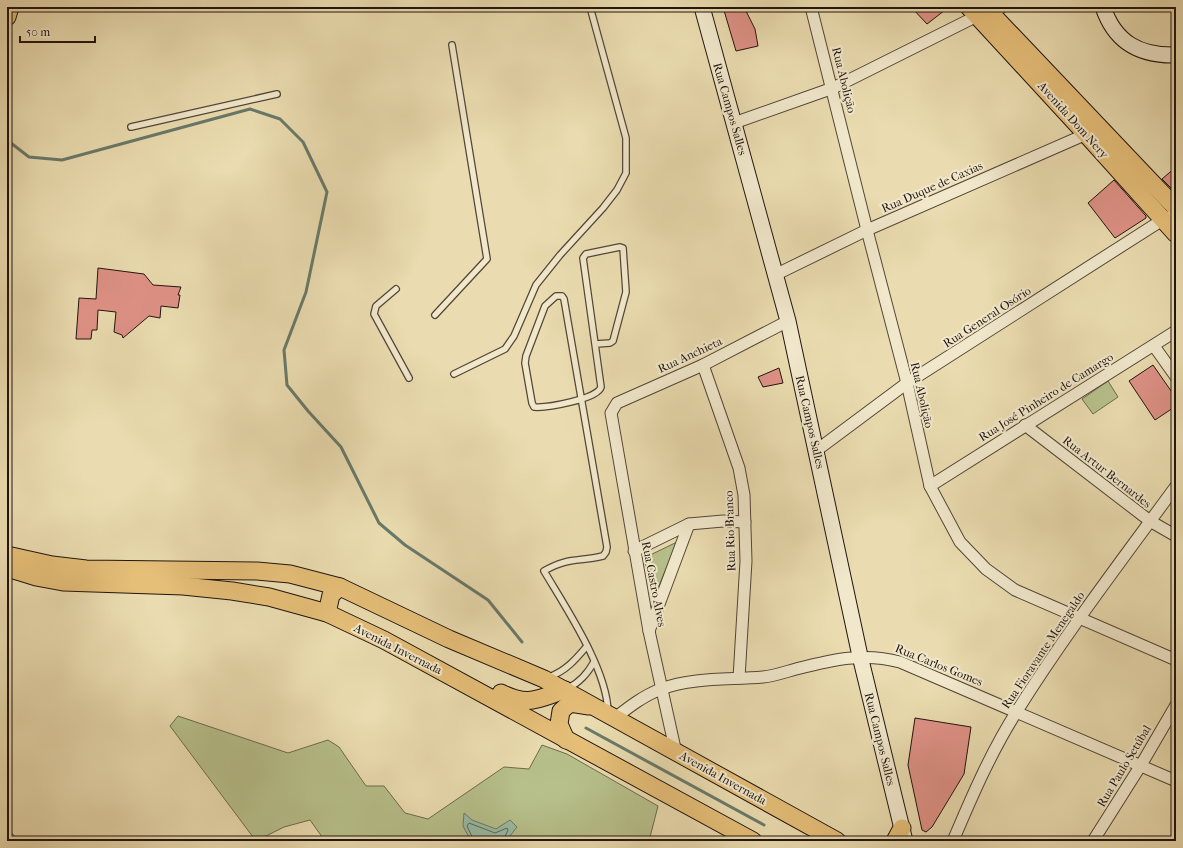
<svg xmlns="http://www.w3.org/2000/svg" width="1183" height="848" font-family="'IM FELL French Canon',serif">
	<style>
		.green { fill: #b7c08b; stroke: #6c6a4c }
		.water { fill: #99bca5; stroke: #697969 }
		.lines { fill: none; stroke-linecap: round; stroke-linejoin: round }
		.shore { stroke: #5c685a; stroke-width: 1 }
		.stream { stroke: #697969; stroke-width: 3 }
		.building { fill: #df9287; stroke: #20140e }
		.lane-casing { stroke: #524636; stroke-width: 8 }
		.street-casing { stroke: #524636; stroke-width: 13 }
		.secondary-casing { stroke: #20140e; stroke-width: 17 }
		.primary-casing { stroke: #20140e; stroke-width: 19 }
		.lane { stroke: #f1e8cc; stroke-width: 5.5 }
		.street { stroke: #f1e8cc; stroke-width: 11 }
		.secondary { stroke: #f1e8cc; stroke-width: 15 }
		.primary { stroke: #e5be78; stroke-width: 17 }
		.labels { text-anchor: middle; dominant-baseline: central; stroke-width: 4; stroke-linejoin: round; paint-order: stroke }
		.street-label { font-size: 12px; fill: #20140e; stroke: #f1e8cc }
	</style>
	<rect width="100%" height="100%" fill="#eadcb0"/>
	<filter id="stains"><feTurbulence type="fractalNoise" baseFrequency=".005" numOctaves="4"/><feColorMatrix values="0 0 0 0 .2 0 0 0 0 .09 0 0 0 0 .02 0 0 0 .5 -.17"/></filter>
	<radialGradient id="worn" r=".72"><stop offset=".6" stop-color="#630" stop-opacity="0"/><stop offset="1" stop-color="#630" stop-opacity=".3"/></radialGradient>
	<g class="green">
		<polygon points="1108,381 1118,397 1093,414 1082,399"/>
		<polygon points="677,542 654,598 644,558"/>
		<polygon points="178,716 288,753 328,740 339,747 366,786 384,786 405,813 428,819 504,767 529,769 542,745 567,754 658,806 649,841 325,841 310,820 284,827 256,841 170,726"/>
	</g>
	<polygon class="water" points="464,813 472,820 496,829 510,820 517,827 506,841 471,841 463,826"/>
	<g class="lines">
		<polyline class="shore" points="474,841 467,826 469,823 495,833 507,828 508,830 503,841"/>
		<g class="stream">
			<polyline points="7,140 29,157 62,160 250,109 280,119 303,142 327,192 306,292 284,350 287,385 308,411 341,447 379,523 405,545 488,600 522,642"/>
			<polyline points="586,728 764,825"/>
			<polyline points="790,840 792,841"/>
		</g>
	</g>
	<g class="building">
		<polygon points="723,7 744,7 755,29 758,46 736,51"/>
		<polygon points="911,7 949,7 927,24"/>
		<polygon points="1176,167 1176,193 1162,179"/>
		<polygon points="1114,180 1146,216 1146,218 1115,238 1088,203"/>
		<polygon points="98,268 144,274 153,285 181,287 178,295 180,295 178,308 161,306 160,318 149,316 123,338 122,335 114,332 116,312 98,310 97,330 92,330 91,339 76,339 79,298 96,299"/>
		<polygon points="1153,365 1176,398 1176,406 1155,420 1129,381"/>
		<polygon points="779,368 783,383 763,387 758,377"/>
		<polygon points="915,718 971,727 964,774 932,827 926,832 922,830 908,765"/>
	</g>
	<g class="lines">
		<defs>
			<g id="lane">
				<polyline points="131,127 277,94"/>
				<polyline points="396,289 376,306 374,314 409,378"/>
				<polyline points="435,315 487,259 452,45"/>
				<path d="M596,344L610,343L613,341L626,292L623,248L620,247L586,254L583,258L601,387C598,399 547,408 534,407L532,403L525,363L526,356L545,306L556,296H562L564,299L607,547L606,552L603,556C578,562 568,557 544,571C566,608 607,669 608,712"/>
				<polyline points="454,374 505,349 514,336 536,285 560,255 603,208 617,190 626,173 626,138 590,7"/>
				<path d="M549,677C566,671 576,659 587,646"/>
				<path d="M567,689C580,682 587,674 594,662"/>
			</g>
			<g id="street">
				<polyline points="811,7 867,230 907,383 930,486 960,542 986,569 1015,590 1176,660"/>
				<polyline points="734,123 833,88 977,16 1002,7"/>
				<polyline points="777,274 867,230 1091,132"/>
				<polyline points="1154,346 1176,377"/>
				<polyline points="703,365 739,468 744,495 746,561 739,678"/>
				<polyline points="1025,425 1150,521 1176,536"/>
				<polyline points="817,450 907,383 1167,217"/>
				<polyline points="930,486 1176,331"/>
				<polyline points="634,551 689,524 723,521 745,522"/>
				<polyline points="649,631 689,524"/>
				<path d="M615,718C629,707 643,696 661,689C693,677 729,680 763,677C774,676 785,672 796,669C832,660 863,652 900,662L1176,781"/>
				<polyline points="676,753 649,631 611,413 617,403 703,365 788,321"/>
				<polyline points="7,837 11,841"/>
				<path d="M953,841C972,796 991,752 1017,711C1066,633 1122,560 1176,486"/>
				<polyline points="1093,841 1141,765 1176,705"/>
			</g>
			<g id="secondary">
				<polyline points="702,7 788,321 860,656 905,841"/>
				<path d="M1103,7C1115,43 1140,56 1176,55"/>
			</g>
			<g id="primary">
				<polyline points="969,7 1086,134 1176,234"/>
				<polyline points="985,7 1176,208"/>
				<polyline points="7,17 10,7"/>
				<polyline points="7,555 52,565 86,569 257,571 290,574 340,587 449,639 544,679 837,841"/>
				<polyline points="7,568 36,577 63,582 183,586 232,591 269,597 327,613 384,640 753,841"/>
				<polyline points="327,613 331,595 340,587"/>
				<path d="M501,693C529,707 537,699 565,690"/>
				<polyline points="566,740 559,724 561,711 570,703 589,706"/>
				<polyline points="895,841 902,828"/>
			</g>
		</defs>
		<use href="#lane" class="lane-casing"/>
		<use href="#street" class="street-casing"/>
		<use href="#secondary" class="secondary-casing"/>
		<use href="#primary" class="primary-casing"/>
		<use href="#lane" class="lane"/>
		<use href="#street" class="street"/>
		<use href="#secondary" class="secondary"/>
		<use href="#primary" class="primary"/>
	</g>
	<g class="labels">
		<g class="street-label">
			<text transform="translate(844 80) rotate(76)">Rua Abolição</text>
			<text transform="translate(730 109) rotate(74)">Rua Campos Salles</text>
			<text transform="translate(1073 120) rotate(48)">Avenida Dom Nery</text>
			<text transform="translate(932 187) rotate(-24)">Rua Duque de Caxias</text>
			<text transform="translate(987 317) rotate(-33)">Rua General Osório</text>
			<text transform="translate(690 355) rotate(-25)">Rua Anchieta</text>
			<text transform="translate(922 395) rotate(77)">Rua Abolição</text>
			<text transform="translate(1046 397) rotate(-32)">Rua José Pinheiro de Camargo</text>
			<text transform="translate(810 422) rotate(77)">Rua Campos Salles</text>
			<text transform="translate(1107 472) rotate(38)">Rua Artur Bernardes</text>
			<text transform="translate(730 531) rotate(-92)">Rua Rio Branco</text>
			<text transform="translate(654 584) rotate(79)">Rua Castro Alves</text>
			<text transform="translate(398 649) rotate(27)">Avenida Invernada</text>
			<text transform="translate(1043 650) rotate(-56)">Rua Fioravante Menegaldo</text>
			<text transform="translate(939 665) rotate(22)">Rua Carlos Gomes</text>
			<text transform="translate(880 739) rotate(76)">Rua Campos Salles</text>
			<text transform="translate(1124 766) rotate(-59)">Rua Paulo Setúbal</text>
			<text transform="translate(723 778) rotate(29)">Avenida Invernada</text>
		</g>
	</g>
	<rect width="1183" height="848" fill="none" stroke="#eadcb0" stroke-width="24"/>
	<rect x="8" y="8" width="1167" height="832" fill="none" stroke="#20140e" stroke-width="2"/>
	<rect x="12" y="12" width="1159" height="824" fill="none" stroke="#20140e"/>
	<path d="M20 36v6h75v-6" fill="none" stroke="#20140e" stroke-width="2"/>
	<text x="26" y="36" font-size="12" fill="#20140e" stroke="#f1e8cc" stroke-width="3" paint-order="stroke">50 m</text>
	<rect width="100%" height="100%" filter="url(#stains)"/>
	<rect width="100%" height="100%" fill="url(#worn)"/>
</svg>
